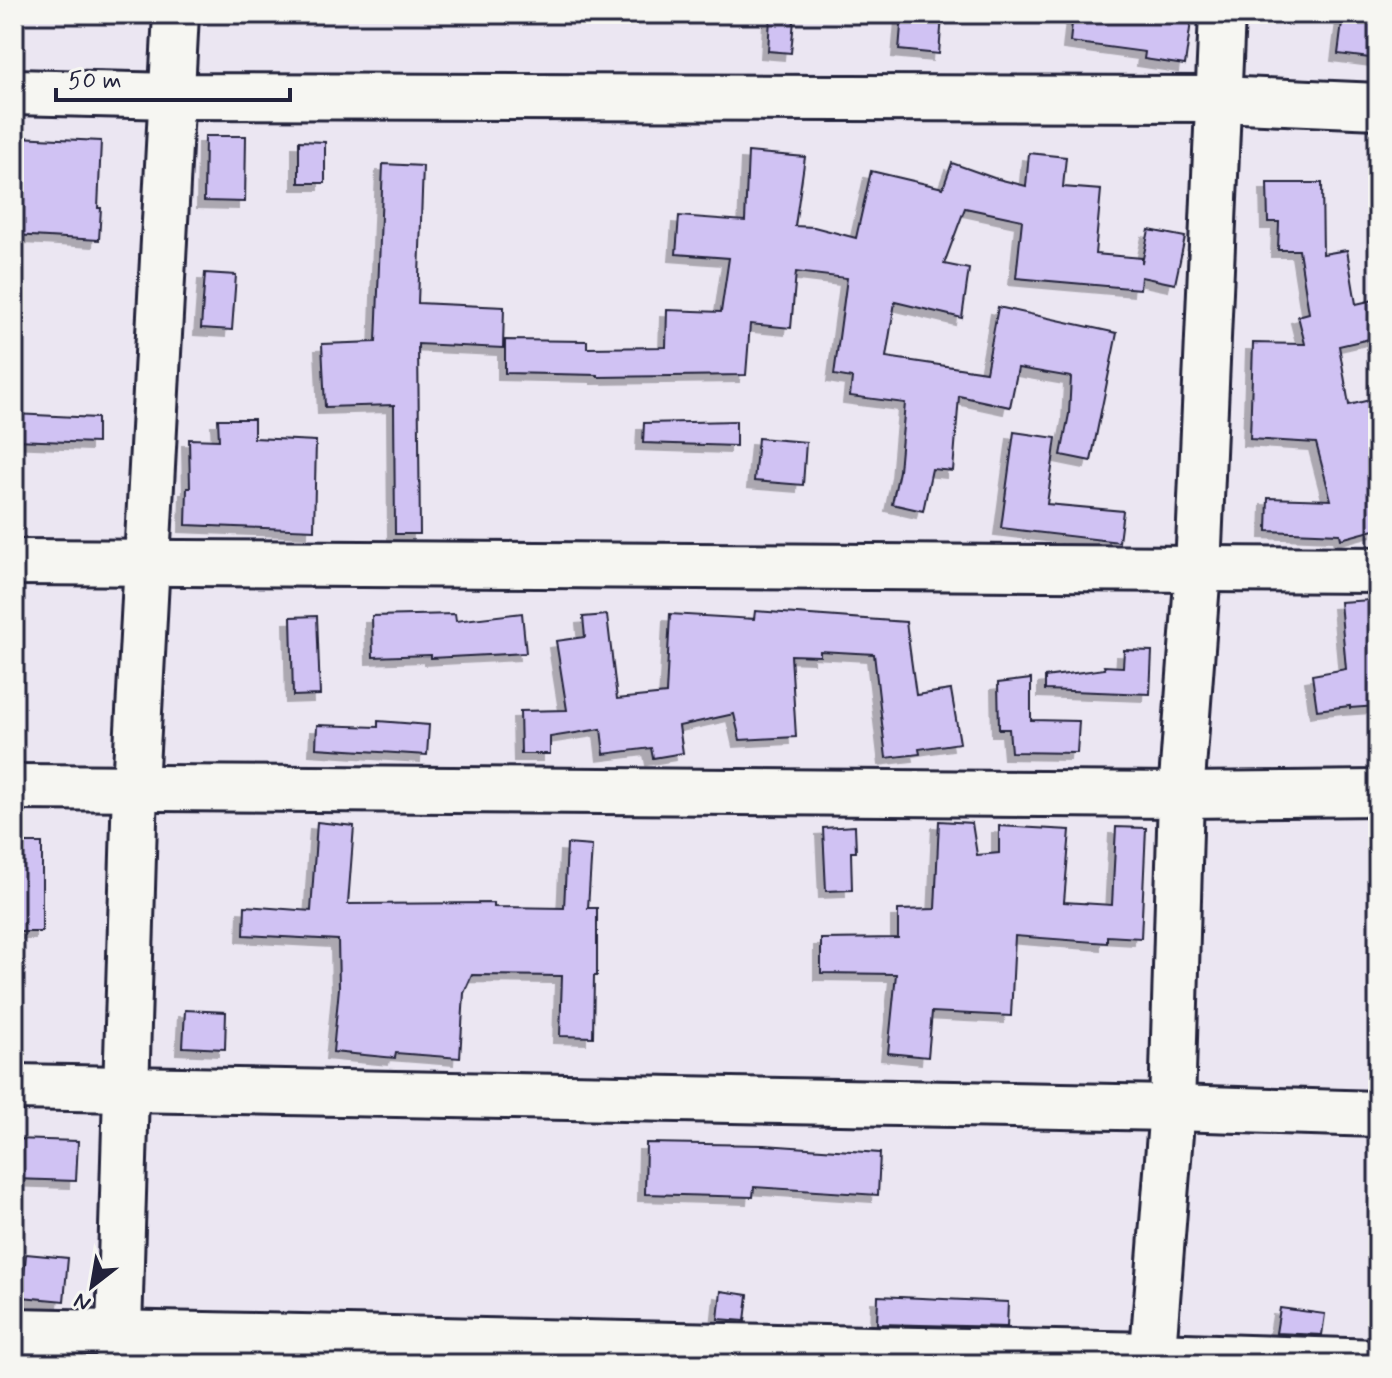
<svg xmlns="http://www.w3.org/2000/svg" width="1392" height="1378" font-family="Mynerve,sans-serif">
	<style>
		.building { fill: #d0c2f3; stroke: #22223b; stroke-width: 2; filter: url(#shadow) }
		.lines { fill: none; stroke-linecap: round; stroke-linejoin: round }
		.minor-casing { stroke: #22223b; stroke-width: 50 }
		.minor { stroke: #f6f6f2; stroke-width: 44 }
	</style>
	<defs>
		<filter id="shadow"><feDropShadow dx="-7" dy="7" stdDeviation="0" flood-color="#0004"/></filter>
	</defs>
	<rect width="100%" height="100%" fill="#ebe6f2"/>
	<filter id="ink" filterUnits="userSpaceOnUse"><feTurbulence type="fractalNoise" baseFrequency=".0125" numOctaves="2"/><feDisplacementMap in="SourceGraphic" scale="16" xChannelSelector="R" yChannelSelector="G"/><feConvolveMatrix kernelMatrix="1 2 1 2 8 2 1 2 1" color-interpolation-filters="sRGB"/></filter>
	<g filter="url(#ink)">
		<g class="building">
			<polygon points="902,14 942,16 939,54 899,50"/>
			<polygon points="1073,14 1192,14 1185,65 1144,59 1145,52 1070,42"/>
			<polygon points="1343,15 1378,19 1378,59 1338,54"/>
			<polygon points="770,18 794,20 791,53 768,51"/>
			<polygon points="205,136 246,136 245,202 204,201"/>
			<polygon points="17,137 101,141 98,208 101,208 99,240 14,235"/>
			<polygon points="299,141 325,142 325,183 299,183"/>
			<polygon points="748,152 805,157 795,226 814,227 856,238 871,171 943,188 952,163 994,178 1026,186 1029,153 1066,157 1063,187 1101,190 1095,254 1142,258 1142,263 1149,230 1185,237 1175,284 1141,277 1140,289 1016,278 1022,220 965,208 944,264 969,269 962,318 895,302 886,357 986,372 998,307 1117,333 1091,461 1061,455 1069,414 1071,377 1018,368 1010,407 959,396 953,471 932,469 923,511 892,504 899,471 905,403 850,396 852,378 834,375 847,278 796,272 791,328 750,324 746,375 598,377 598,375 505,373 505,340 587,341 587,348 666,347 667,310 721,312 729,258 676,254 679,216 745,221"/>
			<polygon points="383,164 423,166 418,303 504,307 503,348 418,344 420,534 395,534 394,405 325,407 322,344 376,342"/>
			<polygon points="1267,183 1322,183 1323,254 1347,250 1356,304 1378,299 1378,337 1339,346 1349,405 1378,398 1378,529 1341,539 1340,534 1267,531 1268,498 1331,500 1316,443 1250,439 1253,343 1305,344 1298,316 1309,313 1299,250 1278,250 1279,222 1268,222"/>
			<polygon points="205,273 236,275 232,330 201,328"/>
			<polygon points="14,414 97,418 97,443 14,440"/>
			<polygon points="218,419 254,419 254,438 316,441 314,530 186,525 187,488 190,488 189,439 219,440"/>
			<polygon points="736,421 736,446 643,443 644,423"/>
			<polygon points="1014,432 1056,438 1047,504 1123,511 1119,542 1001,528"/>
			<polygon points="758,438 806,442 803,485 754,481"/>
			<polygon points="1371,600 1378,667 1378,706 1350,708 1350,706 1317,710 1312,675 1346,669 1340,602"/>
			<polygon points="755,611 906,622 916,695 951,690 960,743 919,749 920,754 886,758 874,654 820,651 820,656 791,655 796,737 740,740 734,714 679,726 683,753 653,758 651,748 604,754 601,729 550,737 550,754 521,754 520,711 567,710 556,641 585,637 583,617 607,615 617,699 666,694 670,614 754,619"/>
			<polygon points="522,613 526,653 431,658 431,655 373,657 372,616 455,614 456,621"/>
			<polygon points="317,616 320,695 293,696 291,617"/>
			<polygon points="1124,650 1152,651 1150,694 1045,690 1045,677 1105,669 1104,666 1123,667"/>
			<polygon points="1031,679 1031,720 1079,721 1077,753 1011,752 1009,729 999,729 998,683"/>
			<polygon points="378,721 429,725 427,755 316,748 317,725 378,727"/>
			<polygon points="939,821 972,823 977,855 999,853 999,826 1070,830 1064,902 1112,905 1116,827 1146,828 1141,938 1107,936 1107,943 1015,936 1011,1016 932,1012 928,1057 888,1053 896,974 821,973 821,939 898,938 898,910 935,909"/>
			<polygon points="317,822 354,826 348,904 494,903 494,907 564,908 567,844 592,846 588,908 597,908 597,976 594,976 593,1037 560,1036 562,976 472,975 464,993 460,1058 396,1053 395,1058 333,1052 339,988 338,940 244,935 245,906 311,911"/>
			<polygon points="855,826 856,852 851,852 852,890 826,891 823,828"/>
			<rect x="14" y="843" width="28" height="89"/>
			<polygon points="185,1010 226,1012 225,1049 183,1047"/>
			<polygon points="14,1139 78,1141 76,1181 14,1179"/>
			<polygon points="646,1143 764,1145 880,1153 878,1195 754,1187 753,1197 645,1194"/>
			<polygon points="26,1254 68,1258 64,1301 22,1297"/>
			<polygon points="721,1291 748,1295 745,1321 718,1319"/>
			<polygon points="878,1296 1008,1302 1007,1327 877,1324"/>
			<polygon points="1280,1308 1325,1314 1322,1335 1276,1333"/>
		</g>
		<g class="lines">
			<defs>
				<g id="minor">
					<polyline points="14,92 173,96 1218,99 1378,106"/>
					<polyline points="14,562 1378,570"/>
					<polyline points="14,787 1181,795 1378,793"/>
					<polyline points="14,1087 1172,1108 1378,1114"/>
					<polyline points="14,1331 1153,1355 1378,1362"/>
					<polyline points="118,1364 135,787 176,14"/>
					<polyline points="1152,1364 1172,1108 1181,795 1198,569 1222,14"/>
				</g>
			</defs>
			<use href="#minor" class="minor-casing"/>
			<use href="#minor" class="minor"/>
		</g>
	</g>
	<rect width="1392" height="1378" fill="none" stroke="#f6f6f2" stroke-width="48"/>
	<rect x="24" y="24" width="1344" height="1330" fill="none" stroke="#22223b" stroke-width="3" filter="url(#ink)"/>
	<g transform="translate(92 1286) rotate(211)" stroke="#f6f6f2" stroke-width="6" paint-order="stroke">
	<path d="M0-6L14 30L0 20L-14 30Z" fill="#22223b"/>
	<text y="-12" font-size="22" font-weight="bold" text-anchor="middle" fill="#22223b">N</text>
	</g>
	<path d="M56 88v12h234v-12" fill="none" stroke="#22223b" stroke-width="4"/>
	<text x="68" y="88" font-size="24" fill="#22223b" stroke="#f6f6f2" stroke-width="6" paint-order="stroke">50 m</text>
</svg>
